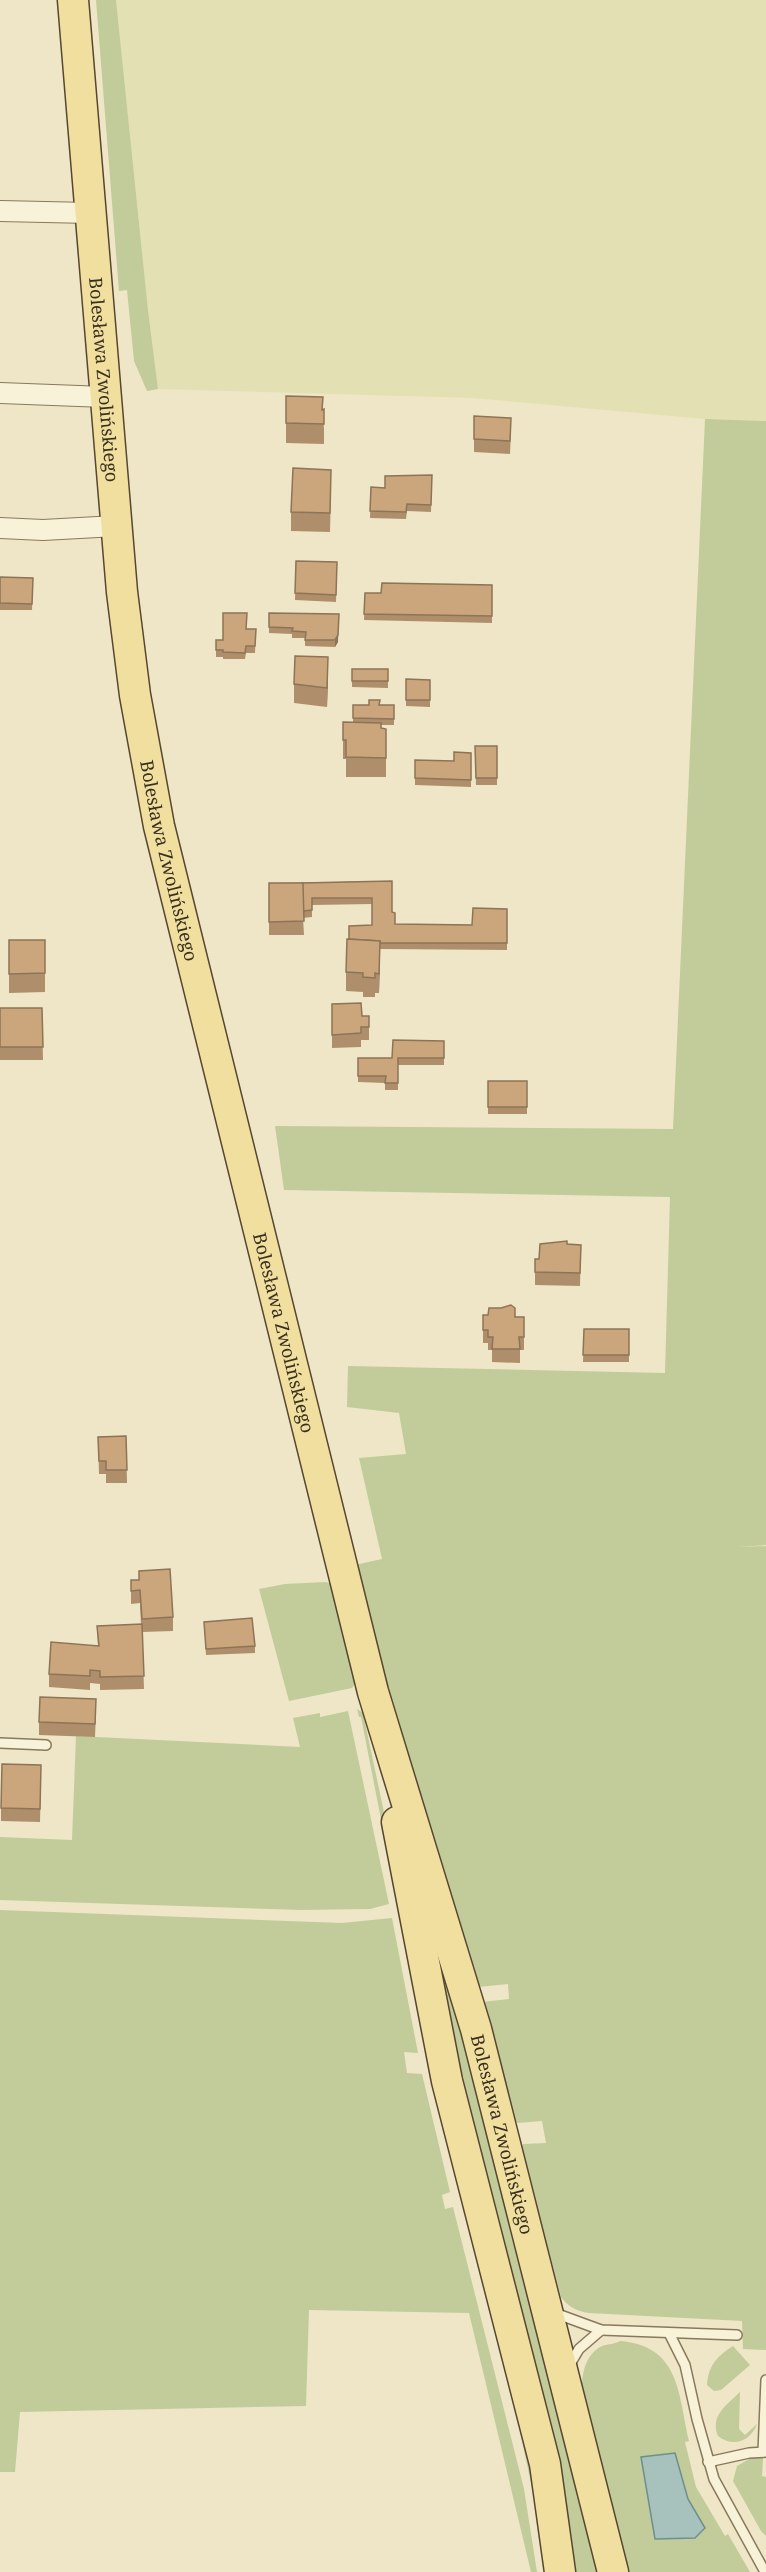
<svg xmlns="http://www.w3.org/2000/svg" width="766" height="2572" font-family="'Noto Serif',serif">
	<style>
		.farmland { fill: #e3e1b3 }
		.green { fill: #c1cc9a }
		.water { fill: #a7c1bc; stroke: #6e908b; stroke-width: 1.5 }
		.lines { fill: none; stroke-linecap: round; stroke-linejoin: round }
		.service-casing { stroke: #89795c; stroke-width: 12 }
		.minor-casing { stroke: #89795c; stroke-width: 22 }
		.primary-casing { stroke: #574630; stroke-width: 33 }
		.service { stroke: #f8f2d9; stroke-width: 9 }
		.minor { stroke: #f8f2d9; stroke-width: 20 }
		.primary { stroke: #f0df9f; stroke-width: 30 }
		.wall { fill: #af8f6b }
		.shaded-wall { fill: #8e7457 }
		.building { fill: #cba67c; stroke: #8e7457; stroke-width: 1.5 }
		.labels { text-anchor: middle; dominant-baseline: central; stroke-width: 4.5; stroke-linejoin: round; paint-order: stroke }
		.street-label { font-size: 18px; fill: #392f1f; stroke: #f5efd5 }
	</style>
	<rect width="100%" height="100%" fill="#eee6c6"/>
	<polygon class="farmland" points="116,0 766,0 766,421 705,419 473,398 158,389 148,310"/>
	<g class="green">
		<polygon points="96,0 116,0 148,310 158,389 147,391 134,361 127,290 119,291"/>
		<path d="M705,419L766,421V1545L736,1547L766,1546V2350L743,2349L742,2321L589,2313C576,2311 569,2307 561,2297L521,2147L523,2144L546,2143L542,2121L518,2123L513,2119L482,2002L509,1999L508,1984L478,1987L425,1832L355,1565L382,1559L359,1458L406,1454L399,1413L347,1407L348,1366L665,1373L670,1197L284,1190L275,1126L673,1129Z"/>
		<polygon points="326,1582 332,1584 356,1682 352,1688 289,1701 259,1589 285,1584"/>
		<polygon points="357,1709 363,1713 390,1841 397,1901 361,1717 359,1717"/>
		<polygon points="348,1711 389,1904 370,1909 301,1910 0,1900 0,1837 72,1840 76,1736 300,1747 293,1718 320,1713 320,1717"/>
		<polygon points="422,1897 456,2005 599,2572 574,2572 549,2421 439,1985"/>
		<polygon points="0,1910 342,1923 392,1918 418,2053 404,2052 407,2073 422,2074 450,2192 442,2195 445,2209 453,2207 524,2489 537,2572 531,2572 469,2313 309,2310 306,2406 20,2412 15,2472 0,2472"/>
		<polygon points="463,2205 466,2207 526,2447 537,2511 519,2427"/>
		<path d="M620,2341C680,2346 678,2393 689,2441L685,2442L696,2487L725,2536L728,2534L750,2572H628L582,2388C582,2372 586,2354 602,2346C608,2344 616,2344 620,2341Z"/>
		<path d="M733,2346L750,2365L721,2390L714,2391L707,2385C708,2366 717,2356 733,2346Z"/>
		<path d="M740,2392L739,2429L745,2435L757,2424C751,2441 733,2448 718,2436C710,2415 726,2406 740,2392Z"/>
		<polygon points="751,2458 763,2458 762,2476 766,2477 766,2536 761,2531 733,2481 737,2466"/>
	</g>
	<polygon class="water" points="675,2453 688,2499 705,2528 695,2538 655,2539 641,2457"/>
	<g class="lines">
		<defs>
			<g id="service">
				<polyline points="0,1743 46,1745"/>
				<polyline points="552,2312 601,2330 737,2335"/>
				<polyline points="669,2333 685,2365 697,2419 714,2479 765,2572"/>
				<polyline points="569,2366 579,2349 601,2330"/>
				<polyline points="763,2452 766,2380"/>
				<polyline points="708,2462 749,2453 766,2452"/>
			</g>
			<g id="minor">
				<polyline points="0,211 90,213"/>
				<polyline points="0,393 105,397"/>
				<polyline points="0,528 43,530 116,526"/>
			</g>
			<g id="primary">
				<path id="s1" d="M73,0L122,592L135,695L159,826L373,1692L476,2029L613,2572"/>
				<polyline points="397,1822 447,2081 545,2464 560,2572"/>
			</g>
		</defs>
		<use href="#service" class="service-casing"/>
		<use href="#minor" class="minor-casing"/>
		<use href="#primary" class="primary-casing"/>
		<use href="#service" class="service"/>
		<use href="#minor" class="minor"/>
		<use href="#primary" class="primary"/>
	</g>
	<g class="wall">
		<polygon points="286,396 323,410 324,429 324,444 286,443"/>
		<polygon points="474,416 511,431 510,454 474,452"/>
		<polygon points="432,475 431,512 407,511 406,519 370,518 371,487 385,488"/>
		<polygon points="331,489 330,532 291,531 291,512"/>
		<polygon points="296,561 337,562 336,602 295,600"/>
		<polygon points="0,577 33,578 32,610 0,610"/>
		<polygon points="492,585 492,623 364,620 365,593 381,593"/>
		<polygon points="269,613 338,642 335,647 305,646 305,638 292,638 292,634 269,633"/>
		<polygon points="246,629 256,629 255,653 246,653 245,659 223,659 223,657 216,657 216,640 223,640"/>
		<polygon points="352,669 388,669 388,688 352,687"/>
		<polygon points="328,676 327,707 294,703 294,684"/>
		<polygon points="406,679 430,680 430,707 406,706"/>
		<polygon points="353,705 394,705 394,725 381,725 381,728 386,729 386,777 346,777 346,759 343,759 343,722 353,723"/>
		<polygon points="475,746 497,746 497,785 476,785"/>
		<polygon points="471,753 471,787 415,785 415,760 454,761"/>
		<polygon points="392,881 392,912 395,924 472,925 507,909 507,950 380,949 379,993 375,993 375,997 363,997 363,992 346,991 346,972 349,939 372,925 372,904 312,905 312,917 303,918 304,935 269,935 269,883"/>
		<polygon points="9,940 45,973 45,992 9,993"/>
		<polygon points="332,1004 362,1016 369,1016 369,1040 361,1040 361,1047 332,1048"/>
		<polygon points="0,1008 42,1008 43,1060 0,1060"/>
		<polygon points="444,1041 444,1065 398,1065 398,1090 385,1090 385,1083 358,1082 358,1058 392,1058"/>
		<rect x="488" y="1081" width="39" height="33"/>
		<polygon points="581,1245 580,1286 535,1285 535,1272 539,1259"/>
		<polygon points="483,1315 524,1317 524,1350 520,1350 520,1363 492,1362 492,1350 488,1350 488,1343 483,1343"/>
		<polygon points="584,1329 629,1329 629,1362 583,1362"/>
		<polygon points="126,1436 127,1483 106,1483 106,1474 99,1474 98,1437"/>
		<polygon points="131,1580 173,1617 173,1631 142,1632 144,1689 100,1690 100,1684 90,1683 90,1690 49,1687 49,1674 98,1646 97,1626 141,1625 140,1603 131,1604"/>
		<polygon points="204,1622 255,1646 255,1653 206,1655"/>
		<polygon points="96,1713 95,1737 39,1735 39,1722"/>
		<polygon points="41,1779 40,1822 1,1821 1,1808"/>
	</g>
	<g class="shaded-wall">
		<polygon points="339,614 338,642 335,647 335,640"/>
		<polygon points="328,657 328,676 327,707 327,688"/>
		<polygon points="380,941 380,960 379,993 379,974"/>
	</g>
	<g class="building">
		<polygon points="286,396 323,397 322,410 324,409 324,424 286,423"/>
		<polygon points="474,416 511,418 510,441 474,439"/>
		<polygon points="293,468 331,470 330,513 291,512"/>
		<polygon points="432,475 431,505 407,504 406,512 370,511 371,487 385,488 385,476"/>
		<polygon points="296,561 337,562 336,595 295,593"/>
		<polygon points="0,577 33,578 32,604 0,603"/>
		<polygon points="382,583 492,585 492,616 364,614 365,593 381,593"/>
		<polygon points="223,613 247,613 246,629 256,629 255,646 246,646 245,653 223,652 223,650 216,650 216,640 223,640"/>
		<polygon points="269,613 339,614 338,635 335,640 305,640 306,632 292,631 293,628 269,627"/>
		<polygon points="295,656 328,657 327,688 294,684"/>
		<rect x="352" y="669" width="36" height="12"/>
		<polygon points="406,679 430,680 430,700 406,700"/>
		<polygon points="369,700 380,700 379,705 394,705 394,719 353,718 353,705 369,705"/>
		<polygon points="343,722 381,723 381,728 386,729 386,758 346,757 346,740 343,740"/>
		<polygon points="475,746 497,746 497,778 476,778"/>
		<polygon points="454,752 471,753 471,780 415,778 415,760 454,761"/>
		<polygon points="392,881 392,912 395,913 395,924 472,925 473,908 507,909 507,943 380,943 380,941 349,939 349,926 372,925 372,898 312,898 312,910 303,911 302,883"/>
		<polygon points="269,883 303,883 304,921 269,922"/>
		<polygon points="347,939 380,941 379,974 375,973 375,978 363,977 363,973 346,972"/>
		<polygon points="9,940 45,940 45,973 9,974"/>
		<polygon points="361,1003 362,1016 369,1016 369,1027 361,1027 361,1033 332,1035 332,1004"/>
		<polygon points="0,1008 42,1008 43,1047 0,1047"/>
		<polygon points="393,1040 444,1041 444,1058 398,1058 398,1083 385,1083 386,1076 358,1076 358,1058 392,1058"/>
		<rect x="488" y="1081" width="39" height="26"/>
		<polygon points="567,1241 567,1244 581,1245 580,1273 535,1272 535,1259 539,1259 540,1244"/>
		<polygon points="511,1305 515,1308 515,1317 524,1317 524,1337 519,1337 520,1349 492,1349 493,1337 488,1337 488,1330 483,1330 483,1315 488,1315 489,1308 501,1308"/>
		<polygon points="584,1329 629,1329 629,1355 583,1355"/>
		<polygon points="126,1436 127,1470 106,1470 106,1461 99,1461 98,1437"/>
		<polygon points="170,1569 173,1617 142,1619 140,1590 131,1591 131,1580 139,1580 139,1571"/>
		<polygon points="252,1618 255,1646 206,1649 204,1622"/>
		<polygon points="142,1624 144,1676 100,1677 100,1671 90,1670 90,1676 49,1674 51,1642 99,1646 97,1626"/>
		<polygon points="40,1697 96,1699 95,1724 39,1722"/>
		<polygon points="2,1764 41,1765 40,1809 1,1808"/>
	</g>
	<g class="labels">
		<g class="street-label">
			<text stroke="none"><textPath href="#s1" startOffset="381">Bolesława Zwolińskiego</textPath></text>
			<text stroke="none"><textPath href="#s1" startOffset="867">Bolesława Zwolińskiego</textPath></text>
			<text stroke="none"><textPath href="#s1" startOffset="1353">Bolesława Zwolińskiego</textPath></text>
			<text stroke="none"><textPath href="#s1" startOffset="2184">Bolesława Zwolińskiego</textPath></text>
		</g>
	</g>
</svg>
